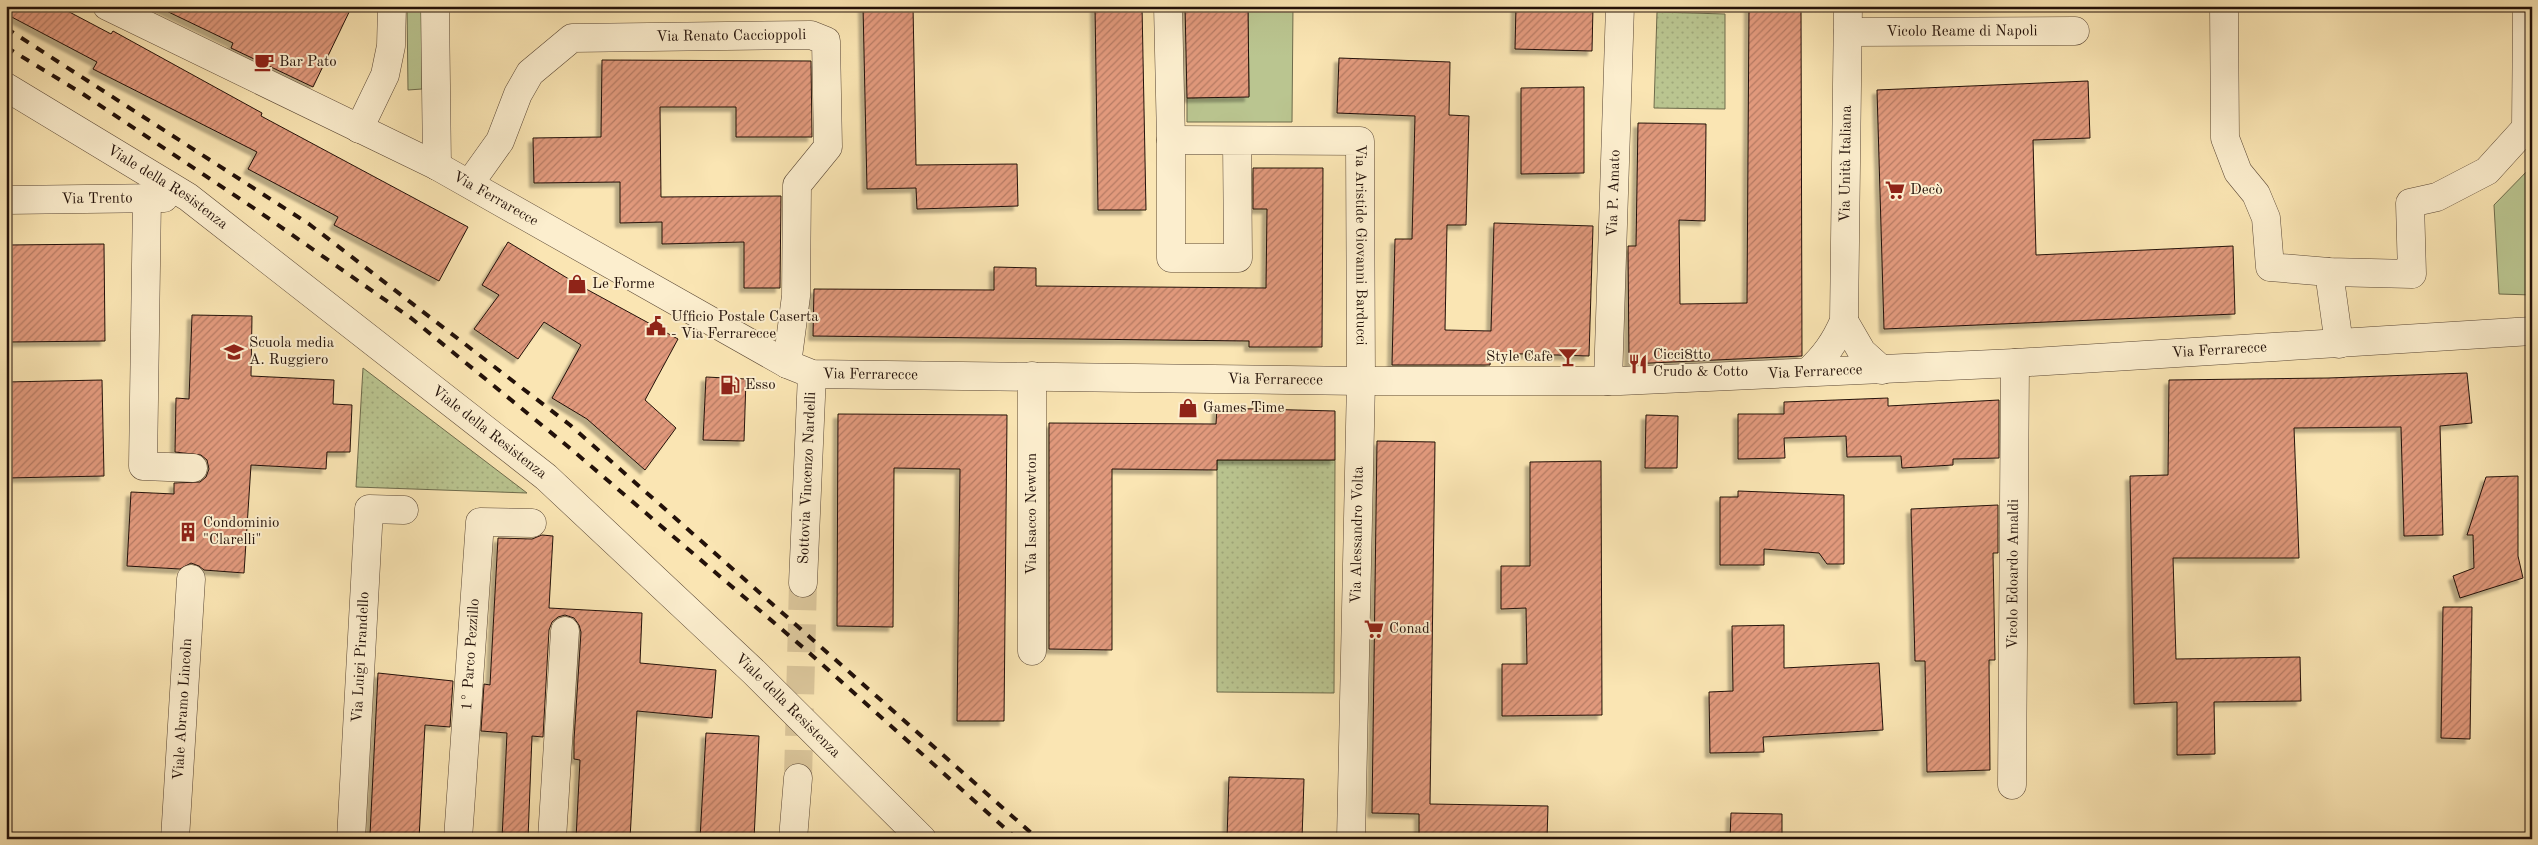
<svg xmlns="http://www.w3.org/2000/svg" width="2538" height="845" font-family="'Old Standard TT',serif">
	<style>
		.grass { fill: #bac590; stroke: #6e6b4c }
		.park { fill: url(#park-dots); stroke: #6e6b4c }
		.building { fill: url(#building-hatch); stroke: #231109; filter: url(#shadow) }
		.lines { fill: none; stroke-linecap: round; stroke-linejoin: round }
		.minor-tunnel { stroke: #dac59a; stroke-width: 28; stroke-dasharray: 28 14; stroke-linecap: butt }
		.minor-casing { stroke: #594634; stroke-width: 29 }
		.minor { stroke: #fceece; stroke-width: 28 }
		.rail { stroke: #231109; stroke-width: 4; stroke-dasharray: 9 9; stroke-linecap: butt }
		.labels { text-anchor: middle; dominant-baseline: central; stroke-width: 4; stroke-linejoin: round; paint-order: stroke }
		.street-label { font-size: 15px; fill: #231109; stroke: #fceece }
		.poi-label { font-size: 15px; fill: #231109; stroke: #fceece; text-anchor: start }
	</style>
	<defs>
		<pattern id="park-dots" width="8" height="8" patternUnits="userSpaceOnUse" patternTransform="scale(1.25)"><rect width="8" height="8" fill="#bac590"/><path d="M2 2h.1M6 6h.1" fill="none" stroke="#a0a87b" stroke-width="1.8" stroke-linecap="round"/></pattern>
		<pattern id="building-hatch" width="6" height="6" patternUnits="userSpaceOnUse" patternTransform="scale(1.25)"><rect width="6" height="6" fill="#e1997c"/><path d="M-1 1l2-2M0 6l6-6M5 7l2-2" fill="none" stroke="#b67b64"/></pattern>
		<filter id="shadow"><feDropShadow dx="-4.5" dy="4.5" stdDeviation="1" flood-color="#0004"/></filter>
	</defs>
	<rect width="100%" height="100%" fill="#fae5b3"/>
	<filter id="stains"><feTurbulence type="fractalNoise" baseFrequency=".004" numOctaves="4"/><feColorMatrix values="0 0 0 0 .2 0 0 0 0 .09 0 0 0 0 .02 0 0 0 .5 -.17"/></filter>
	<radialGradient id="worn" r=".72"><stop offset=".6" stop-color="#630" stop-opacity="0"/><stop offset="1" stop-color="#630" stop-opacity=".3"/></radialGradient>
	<g class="grass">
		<polygon points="407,6 422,6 422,89 408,90"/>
		<polygon points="1248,6 1293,6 1292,122 1187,122 1187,98 1249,96"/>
		<polygon points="2532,166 2532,295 2499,294 2494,205"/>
	</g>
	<g class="park">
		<polygon points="1657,12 1725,14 1725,109 1654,108"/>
		<polygon points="363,368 527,493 356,487"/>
		<polygon points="1217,460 1335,460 1334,693 1217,692"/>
	</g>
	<g class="building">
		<polygon points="6,6 58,6 111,34 113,31 262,113 261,116 468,227 439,281 334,225 338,217 248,169 257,152 93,69 97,62 6,14"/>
		<polygon points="156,6 352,6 313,87 231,48 233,43"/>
		<polygon points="863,6 913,6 916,165 1017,164 1018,206 917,209 916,188 867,189"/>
		<polygon points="1095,6 1142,6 1146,210 1098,210"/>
		<polygon points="1185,6 1248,6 1249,97 1187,98"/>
		<polygon points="1516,6 1593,6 1592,51 1515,49"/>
		<polygon points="1749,6 1801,6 1802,356 1629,364 1628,246 1636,246 1638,123 1706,124 1705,221 1679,220 1680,304 1747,303"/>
		<polygon points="1339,58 1450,62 1449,115 1469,116 1466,225 1447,225 1445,330 1491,331 1494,223 1593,226 1589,356 1491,353 1490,365 1392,365 1395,239 1412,239 1415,116 1337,113"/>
		<polygon points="602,60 811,61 812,137 736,137 736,107 660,107 661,197 781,196 780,288 744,288 744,242 662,244 662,222 620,223 620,182 534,183 533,138 601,137"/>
		<polygon points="2088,81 2090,138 2033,140 2036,255 2233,246 2235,314 1884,329 1877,90"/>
		<polygon points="1584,87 1584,173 1521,174 1521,88"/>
		<polygon points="1253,168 1323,168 1322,347 1249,347 1249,341 813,336 814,289 994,290 994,267 1036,268 1036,286 1266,288 1267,209 1253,209"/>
		<polygon points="508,242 577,284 678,339 645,400 676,428 645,470 587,419 552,398 581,345 544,322 518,359 474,329 499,295 482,285"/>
		<polygon points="104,244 105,341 9,342 8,245"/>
		<polygon points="192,315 252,316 251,376 334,380 333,404 352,405 350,452 327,452 326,469 251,465 244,573 204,570 199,566 191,563 180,569 127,566 131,492 174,494 174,483 200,482 206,477 209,469 207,460 201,455 175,452 176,398 189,399"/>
		<polygon points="2467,373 2472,423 2440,426 2443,535 2404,536 2401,427 2294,428 2299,558 2173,558 2176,659 2300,657 2301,701 2214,702 2215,754 2177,755 2177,702 2134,704 2130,476 2168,475 2169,380 2328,378"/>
		<polygon points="706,377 746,379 744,441 703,440"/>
		<polygon points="102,380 104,476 6,478 6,382"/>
		<polygon points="1888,398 1888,406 1999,400 1999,458 1953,459 1953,465 1902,468 1901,456 1847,457 1846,436 1784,438 1785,458 1738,459 1738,414 1784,414 1784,402"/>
		<polygon points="1217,408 1335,411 1335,460 1217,460 1217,470 1112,469 1112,650 1049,649 1049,423 1216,424"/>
		<polygon points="838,414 1007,415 1004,721 957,721 960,469 894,468 893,627 837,626"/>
		<polygon points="1646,415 1678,416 1677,468 1645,468"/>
		<polygon points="1377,441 1435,442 1430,804 1548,806 1547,839 1419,839 1419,814 1372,813"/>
		<polygon points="1601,461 1602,715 1502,716 1502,664 1527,664 1526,608 1501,609 1501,566 1530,566 1530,462"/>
		<polygon points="2518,476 2518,556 2523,578 2460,598 2453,576 2474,568 2473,535 2467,535 2486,477"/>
		<polygon points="1738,491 1844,495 1844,564 1827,564 1819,553 1764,549 1764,565 1720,565 1720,497 1738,497"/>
		<polygon points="1998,505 1998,553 1993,553 1995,660 1989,660 1990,770 1927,772 1925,661 1915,661 1911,509"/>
		<polygon points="542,535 553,536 549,608 642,613 640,663 716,670 712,718 637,711 630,839 576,839 580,760 574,759 574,740 581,632 579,625 574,618 565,615 558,617 552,622 549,630 543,737 532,736 528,839 502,839 507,733 481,731 484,684 490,685 498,538 532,539"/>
		<polygon points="2443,607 2472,607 2470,739 2441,738"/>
		<polygon points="1784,625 1784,668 1879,663 1883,730 1763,737 1764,752 1710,753 1709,692 1733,691 1732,626"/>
		<polygon points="378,673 453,681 450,727 425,725 419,839 370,835"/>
		<polygon points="706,733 759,736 754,839 700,839"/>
		<polygon points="1229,777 1304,779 1302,839 1227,839"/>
		<polygon points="1731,813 1782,814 1782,839 1730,839"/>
	</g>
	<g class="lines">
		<polyline class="minor-tunnel" points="798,778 803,583"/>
		<defs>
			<g id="minor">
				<path id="s1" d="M107,6L437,166L787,364L812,374L1361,381H1620L2015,363L2532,331"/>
				<polyline points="435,6 437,166"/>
				<polyline points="1168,6 1171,140"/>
				<polyline points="2224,6 2225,138 2238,172 2256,194 2266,218 2270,267 2329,272 2412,274 2410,203 2437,197 2487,171 2526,128 2527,6"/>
				<path id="s2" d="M1848,32L2075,31"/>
				<path id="s3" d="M6,87L188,197L546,477L755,673L922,839"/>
				<polyline points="359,129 385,75 391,46 392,6"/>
				<path id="s4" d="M1237,141L1238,258H1171V140L1360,141L1361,381L1351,839"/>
				<path id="s5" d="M470,183L500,141L518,94L530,73L572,38L811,35L826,41L828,147L797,185L796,296L787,364"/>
				<polyline points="147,198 143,466 193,468"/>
				<path id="s6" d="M6,200L164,198"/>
				<polyline points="2329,272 2339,344"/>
				<polyline points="1844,321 1862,352 1882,370"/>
				<path id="s7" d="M1808,372C1825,356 1835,342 1844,321L1848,6"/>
				<polyline points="1032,376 1032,651"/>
				<path id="s8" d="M1608,381L1620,6"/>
				<path id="s9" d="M803,583L812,374"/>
				<path id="s10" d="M2012,785L2015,363"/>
				<path id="s11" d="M175,839L191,579"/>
				<path id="s12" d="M351,839L369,509L404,510"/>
				<path id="s13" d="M458,839L480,522L532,523"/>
				<polyline points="552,839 565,631"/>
				<polyline points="793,839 798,778"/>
			</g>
		</defs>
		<use href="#minor" class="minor-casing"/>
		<use href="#minor" class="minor"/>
		<g class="rail">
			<polyline points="6,28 309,224 570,425 1038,839"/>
			<polyline points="6,47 83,94 258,211 411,318 571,449 806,650 1017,839"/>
		</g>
	</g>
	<defs>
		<symbol id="cafe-bare" viewBox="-9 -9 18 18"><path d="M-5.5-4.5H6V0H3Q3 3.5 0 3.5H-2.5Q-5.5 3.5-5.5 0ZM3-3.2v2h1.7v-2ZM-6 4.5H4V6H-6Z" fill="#8f2418" stroke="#fceece" stroke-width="2.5" paint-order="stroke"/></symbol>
		<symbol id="supermarket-bare" viewBox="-9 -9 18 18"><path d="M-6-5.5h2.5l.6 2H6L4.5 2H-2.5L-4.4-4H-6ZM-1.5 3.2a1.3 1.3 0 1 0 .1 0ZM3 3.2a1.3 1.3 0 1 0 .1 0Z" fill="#8f2418" stroke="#fceece" stroke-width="2.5" paint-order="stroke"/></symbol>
		<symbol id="shop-bare" viewBox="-9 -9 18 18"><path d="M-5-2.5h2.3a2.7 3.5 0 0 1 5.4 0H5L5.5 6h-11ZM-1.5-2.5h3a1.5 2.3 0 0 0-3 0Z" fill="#8f2418" stroke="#fceece" stroke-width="2.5" paint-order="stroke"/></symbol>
		<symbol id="civic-bare" viewBox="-9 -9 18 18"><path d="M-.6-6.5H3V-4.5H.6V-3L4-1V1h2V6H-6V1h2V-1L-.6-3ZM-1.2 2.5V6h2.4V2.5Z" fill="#8f2418" stroke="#fceece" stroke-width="2.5" paint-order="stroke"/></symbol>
		<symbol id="school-bare" viewBox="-9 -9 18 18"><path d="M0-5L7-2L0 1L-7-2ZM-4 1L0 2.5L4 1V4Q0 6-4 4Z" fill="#8f2418" stroke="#fceece" stroke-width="2.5" paint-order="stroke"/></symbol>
		<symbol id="bar-bare" viewBox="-9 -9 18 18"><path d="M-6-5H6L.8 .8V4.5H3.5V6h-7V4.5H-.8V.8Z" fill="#8f2418" stroke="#fceece" stroke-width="2.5" paint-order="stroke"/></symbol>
		<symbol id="restaurant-bare" viewBox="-9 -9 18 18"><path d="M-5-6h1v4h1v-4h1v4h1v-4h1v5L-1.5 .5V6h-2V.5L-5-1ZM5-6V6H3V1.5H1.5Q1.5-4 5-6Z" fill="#8f2418" stroke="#fceece" stroke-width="2.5" paint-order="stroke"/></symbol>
		<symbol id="fuel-bare" viewBox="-9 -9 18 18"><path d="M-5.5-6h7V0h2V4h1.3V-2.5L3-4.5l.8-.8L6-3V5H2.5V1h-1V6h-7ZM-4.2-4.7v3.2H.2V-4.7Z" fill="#8f2418" stroke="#fceece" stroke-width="2.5" paint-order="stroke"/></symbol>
		<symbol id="building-bare" viewBox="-9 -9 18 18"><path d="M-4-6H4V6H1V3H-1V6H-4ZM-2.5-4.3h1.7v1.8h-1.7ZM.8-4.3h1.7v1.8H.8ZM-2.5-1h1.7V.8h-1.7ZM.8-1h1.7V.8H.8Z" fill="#8f2418" stroke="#fceece" stroke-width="2.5" paint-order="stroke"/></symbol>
	</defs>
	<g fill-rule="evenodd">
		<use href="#cafe-bare" x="250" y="48" width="28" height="28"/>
		<use href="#supermarket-bare" x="1881" y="176" width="28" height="28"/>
		<use href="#shop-bare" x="563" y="270" width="28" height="28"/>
		<use href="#civic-bare" x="642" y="312" width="28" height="28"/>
		<use href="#school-bare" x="220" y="338" width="28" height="28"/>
		<use href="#bar-bare" x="1554" y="343" width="28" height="28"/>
		<use href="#restaurant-bare" x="1624" y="350" width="28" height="28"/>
		<use href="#fuel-bare" x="716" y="371" width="28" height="28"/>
		<use href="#shop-bare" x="1174" y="394" width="28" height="28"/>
		<use href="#building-bare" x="174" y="518" width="28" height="28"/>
		<use href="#supermarket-bare" x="1360" y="615" width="28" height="28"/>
	</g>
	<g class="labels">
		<g class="street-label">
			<text stroke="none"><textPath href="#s2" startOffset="114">Vicolo Reame di Napoli</textPath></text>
			<text stroke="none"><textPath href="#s5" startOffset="340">Via Renato Caccioppoli</textPath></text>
			<text stroke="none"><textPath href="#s7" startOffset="220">Via Unità Italiana</textPath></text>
			<text stroke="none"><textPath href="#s3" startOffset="190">Viale della Resistenza</textPath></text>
			<text stroke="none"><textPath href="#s8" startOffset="188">Via P. Amato</textPath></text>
			<text stroke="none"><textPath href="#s1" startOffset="434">Via Ferrarecce</textPath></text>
			<text stroke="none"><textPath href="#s6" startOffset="91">Via Trento</textPath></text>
			<text stroke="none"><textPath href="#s4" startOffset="595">Via Aristide Giovanni Barducci</textPath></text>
			<text stroke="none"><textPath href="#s1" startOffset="2204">Via Ferrarecce</textPath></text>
			<text stroke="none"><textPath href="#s1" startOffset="1799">Via Ferrarecce</textPath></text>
			<text stroke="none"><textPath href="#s1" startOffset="854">Via Ferrarecce</textPath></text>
			<text stroke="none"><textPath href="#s1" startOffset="1259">Via Ferrarecce</textPath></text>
			<text stroke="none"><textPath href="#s3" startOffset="595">Viale della Resistenza</textPath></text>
			<text stroke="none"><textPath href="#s9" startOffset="105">Sottovia Vincenzo Nardelli</textPath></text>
			<text transform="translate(1032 514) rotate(-90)">Via Isacco Newton</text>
			<text transform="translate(1358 535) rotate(-89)">Via Alessandro Volta</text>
			<text stroke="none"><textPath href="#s10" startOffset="211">Vicolo Edoardo Amaldi</textPath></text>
			<text stroke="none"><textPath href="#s13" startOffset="185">1° Parco Pezzillo</textPath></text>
			<text stroke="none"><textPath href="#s12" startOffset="182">Via Luigi Pirandello</textPath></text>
			<text stroke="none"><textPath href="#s3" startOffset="1000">Viale della Resistenza</textPath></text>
			<text stroke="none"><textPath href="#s11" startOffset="130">Viale Abramo Lincoln</textPath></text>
		</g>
		<g class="poi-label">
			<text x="279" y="62">Bar Pato</text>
			<text x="1910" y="190">Decò</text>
			<text x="592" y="284">Le Forme</text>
			<text x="671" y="317">Ufficio Postale Caserta<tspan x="671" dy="17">- Via Ferrarecce</tspan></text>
			<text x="249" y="343">Scuola media<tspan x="249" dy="17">A. Ruggiero</tspan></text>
			<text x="1653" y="355">Cicci8tto<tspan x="1653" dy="17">Crudo &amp; Cotto</tspan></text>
			<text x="1553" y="357" text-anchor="end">Style Cafè</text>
			<text x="745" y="385">Esso</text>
			<text x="1203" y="408">Games Time</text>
			<text x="203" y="523">Condominio<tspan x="203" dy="17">"Clarelli"</tspan></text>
			<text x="1389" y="629">Conad</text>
		</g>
	</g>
	<rect width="2538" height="845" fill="none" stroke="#fae5b3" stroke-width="25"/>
	<rect x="8" y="8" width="2523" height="830" fill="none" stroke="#231109" stroke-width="2.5"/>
	<rect x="12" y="12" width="2513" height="820" fill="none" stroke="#231109"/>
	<rect width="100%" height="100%" filter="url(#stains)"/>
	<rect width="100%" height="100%" fill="url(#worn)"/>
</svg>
